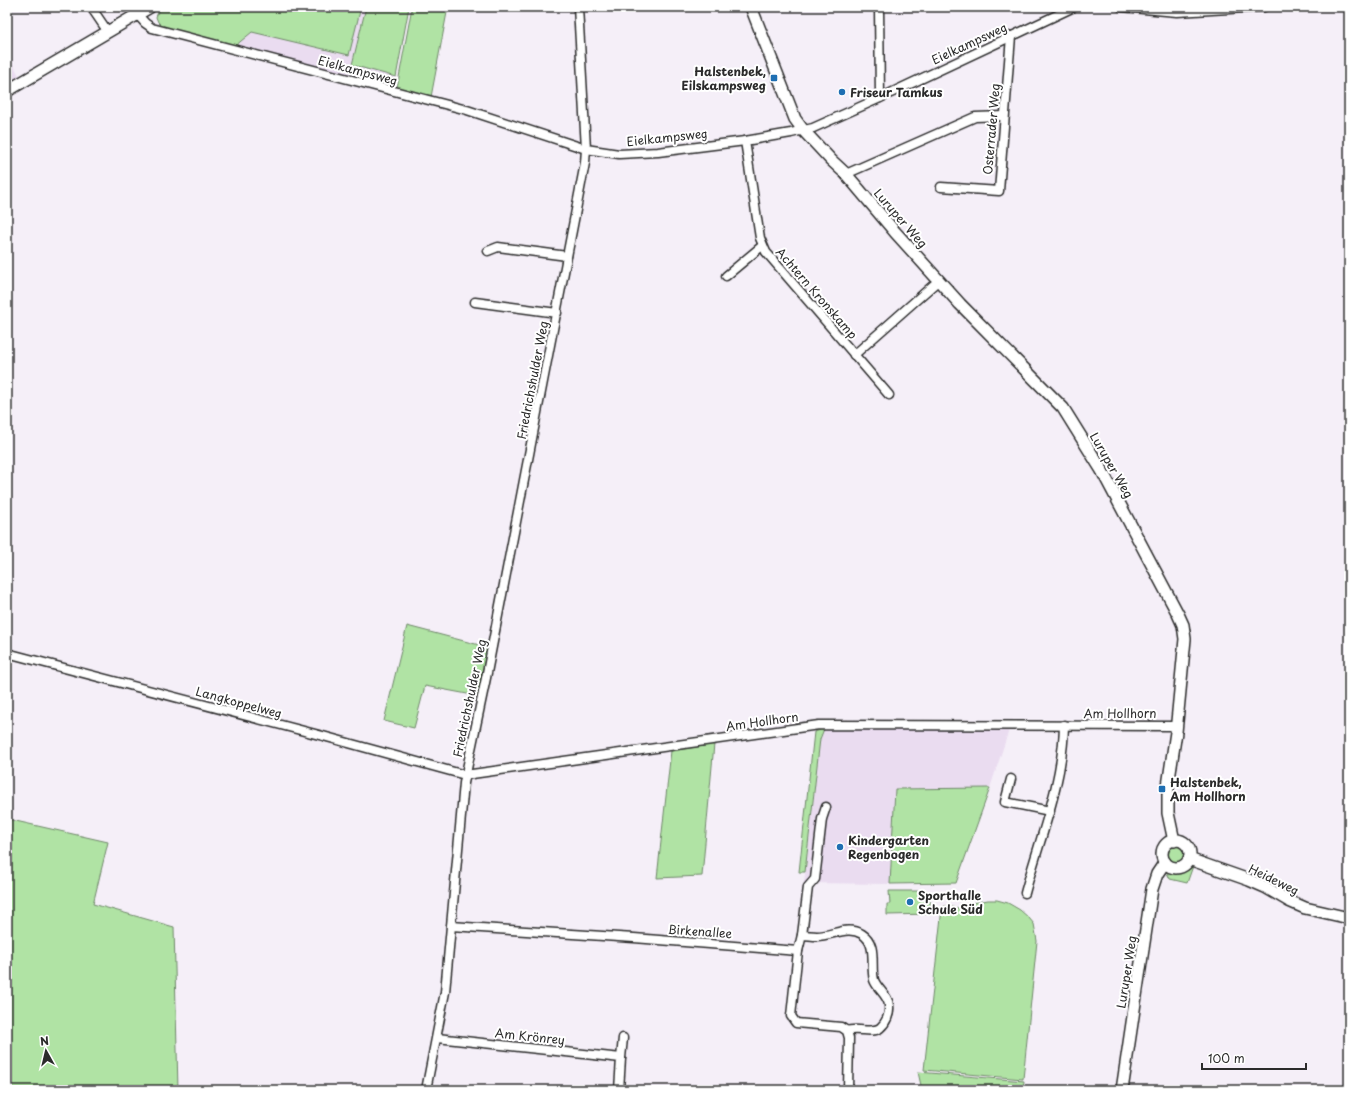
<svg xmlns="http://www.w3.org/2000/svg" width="1356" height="1097" font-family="'Playpen Sans',sans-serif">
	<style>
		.built { fill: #eadcf0 }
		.green { fill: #b0e3a4; stroke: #6e8768 }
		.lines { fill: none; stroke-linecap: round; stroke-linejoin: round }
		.street-casing { stroke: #2b2b2b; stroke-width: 11 }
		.secondary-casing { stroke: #2b2b2b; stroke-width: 14 }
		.street { stroke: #fff; stroke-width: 8 }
		.secondary { stroke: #fff; stroke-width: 11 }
		.poi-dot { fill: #1f6fb2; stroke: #fff; stroke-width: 1.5 }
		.labels { text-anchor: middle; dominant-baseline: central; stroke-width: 4; stroke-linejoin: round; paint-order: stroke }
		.street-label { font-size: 12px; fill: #2b2b2b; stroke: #fff }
		.poi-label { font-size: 12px; font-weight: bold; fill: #2b2b2b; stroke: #fff; text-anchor: start }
	</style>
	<rect width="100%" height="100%" fill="#f5eff8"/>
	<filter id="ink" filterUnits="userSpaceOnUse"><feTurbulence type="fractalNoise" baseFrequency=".025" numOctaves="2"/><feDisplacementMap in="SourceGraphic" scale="8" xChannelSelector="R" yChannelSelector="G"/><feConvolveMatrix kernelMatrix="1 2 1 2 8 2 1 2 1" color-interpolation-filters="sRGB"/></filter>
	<g filter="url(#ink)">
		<g class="built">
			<polygon points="166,7 409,7 394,87 163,27 158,22 156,17 158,12"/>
			<polygon points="7,52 19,76 7,83"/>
			<polygon points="824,729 1009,730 990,788 895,789 890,884 804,883 820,739"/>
		</g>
		<g class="green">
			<polygon points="166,7 361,7 349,55 252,32 235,46 163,27 158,22 156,17 158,12"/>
			<polygon points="366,7 409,7 396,77 352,65"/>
			<polygon points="412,7 448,7 431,97 397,88"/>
			<polygon points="407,626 487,647 478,696 425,686 414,728 384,721"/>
			<polygon points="824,729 820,739 805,872 799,872 814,732"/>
			<polygon points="714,744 702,876 657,878 671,751"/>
			<polygon points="990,788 956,883 890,884 895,789"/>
			<polygon points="7,819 108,842 93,904 174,927 178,1090 7,1090"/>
			<circle cx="1177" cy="854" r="9"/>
			<polygon points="1190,866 1193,866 1187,883 1170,879 1166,871 1179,870"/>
			<polygon points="889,891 925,891 926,901 930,901 931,914 887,915 887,904 890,904"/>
			<polygon points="988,900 997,900 1008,903 1020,910 1029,918 1034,924 1037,941 1023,1079 924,1070 942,908 945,906 958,908 977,902"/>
			<polygon points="918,1072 1024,1081 1023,1090 922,1090"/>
		</g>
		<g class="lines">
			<defs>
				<g id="street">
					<polyline points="91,7 108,32"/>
					<polyline points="879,7 880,98"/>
					<polyline points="1121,7 1177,12 1264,7"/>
					<polyline points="137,14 145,23 152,28 467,110 586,149 619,154 658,152 745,141 791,133 813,128 880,98 1074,7"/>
					<polyline points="745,141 760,238 766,252 889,395"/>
					<polyline points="846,174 975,117 1004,116"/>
					<polyline points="941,187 999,191 1011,36"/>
					<polyline points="488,251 498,247 567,256"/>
					<polyline points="726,276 762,246"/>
					<polyline points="475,302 557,313"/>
					<polyline points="854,355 939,280"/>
					<polyline points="7,653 323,736 465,775 819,725 1177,726"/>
					<polyline points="1011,779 1005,802 1050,811"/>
					<path d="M1025,893C1040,837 1063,783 1064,725"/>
					<polyline points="451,926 634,938 798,951 802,935 808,887 815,879 822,819 826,807"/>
					<path d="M802,935C807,935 812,936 817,936C832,936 848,925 862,934C878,944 870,965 874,980C877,989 889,996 889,1006C890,1014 886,1023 880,1028C872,1034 856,1027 847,1031"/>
					<polyline points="798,951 791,1016 796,1023 841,1027 847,1031 849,1038 848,1090"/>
					<polyline points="437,1038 621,1058 619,1090"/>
					<polyline points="621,1058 623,1038"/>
					<polyline points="426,1090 445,992 464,783 486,678 585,163 586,149 578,7"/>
				</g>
				<g id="secondary">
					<polyline points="751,7 795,119 803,130 831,160 846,174 895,232 960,304 1063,408 1101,469 1178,614 1183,625 1185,639 1176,732 1168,786 1168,813 1174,841"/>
					<polyline points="7,91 150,7"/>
					<circle cx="1176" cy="854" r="14"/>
					<polyline points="1189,859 1249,880 1265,887 1289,901 1305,908 1349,918"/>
					<polyline points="1122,1090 1152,889 1157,874 1165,862"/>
				</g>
			</defs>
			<use href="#street" class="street-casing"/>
			<use href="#secondary" class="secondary-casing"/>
			<use href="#street" class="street"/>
			<use href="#secondary" class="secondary"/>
		</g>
	</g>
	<g class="poi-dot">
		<rect x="770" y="74" width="8" height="8" rx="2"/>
		<circle cx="842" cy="92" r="4"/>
		<rect x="1158" y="785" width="8" height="8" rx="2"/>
		<circle cx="840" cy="847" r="4"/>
		<circle cx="910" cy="902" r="4"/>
	</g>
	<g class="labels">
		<g class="street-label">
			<text transform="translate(969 43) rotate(-25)">Eielkampsweg</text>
			<text transform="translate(358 70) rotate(15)">Eielkampsweg</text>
			<text transform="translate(991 129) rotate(-85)">Osterrader Weg</text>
			<text transform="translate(667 137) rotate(-6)">Eielkampsweg</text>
			<text transform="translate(901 218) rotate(49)">Luruper Weg</text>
			<text transform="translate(817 293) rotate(49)">Achtern Kronskamp</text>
			<text transform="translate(532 380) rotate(-79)">Friedrichshulder Weg</text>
			<text transform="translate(1112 465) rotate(60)">Luruper Weg</text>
			<text transform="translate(469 698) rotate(-78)">Friedrichshulder Weg</text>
			<text transform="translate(239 702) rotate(15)">Langkoppelweg</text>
			<text x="1120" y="713">Am Hollhorn</text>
			<text transform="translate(762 721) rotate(-8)">Am Hollhorn</text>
			<text transform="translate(1274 879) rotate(26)">Heideweg</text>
			<text transform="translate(700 931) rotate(4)">Birkenallee</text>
			<text transform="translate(1126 972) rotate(-81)">Luruper Weg</text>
			<text transform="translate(530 1036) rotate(6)">Am Krönrey</text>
		</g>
		<g class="poi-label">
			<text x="766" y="71" text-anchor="end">Halstenbek,<tspan x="766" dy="14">Eilskampsweg</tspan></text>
			<text x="850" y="92">Friseur Tamkus</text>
			<text x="1170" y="782">Halstenbek,<tspan x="1170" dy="14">Am Hollhorn</tspan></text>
			<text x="848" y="840">Kindergarten<tspan x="848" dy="14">Regenbogen</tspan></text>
			<text x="918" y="895">Sporthalle<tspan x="918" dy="14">Schule Süd</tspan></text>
		</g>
	</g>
	<rect width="1356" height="1097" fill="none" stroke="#fff" stroke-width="24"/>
	<rect x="12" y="12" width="1332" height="1073" fill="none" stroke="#2b2b2b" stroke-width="1.5" filter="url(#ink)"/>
	<g transform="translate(46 1051) rotate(352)" stroke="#ffffff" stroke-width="3" paint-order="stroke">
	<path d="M0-3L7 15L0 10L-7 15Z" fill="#2b2b2b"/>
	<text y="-6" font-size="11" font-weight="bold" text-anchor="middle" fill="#2b2b2b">N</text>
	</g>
	<path d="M1202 1063v6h104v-6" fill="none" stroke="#2b2b2b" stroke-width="2"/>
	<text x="1208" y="1063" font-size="12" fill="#2b2b2b" stroke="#ffffff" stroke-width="3" paint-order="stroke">100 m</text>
</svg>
